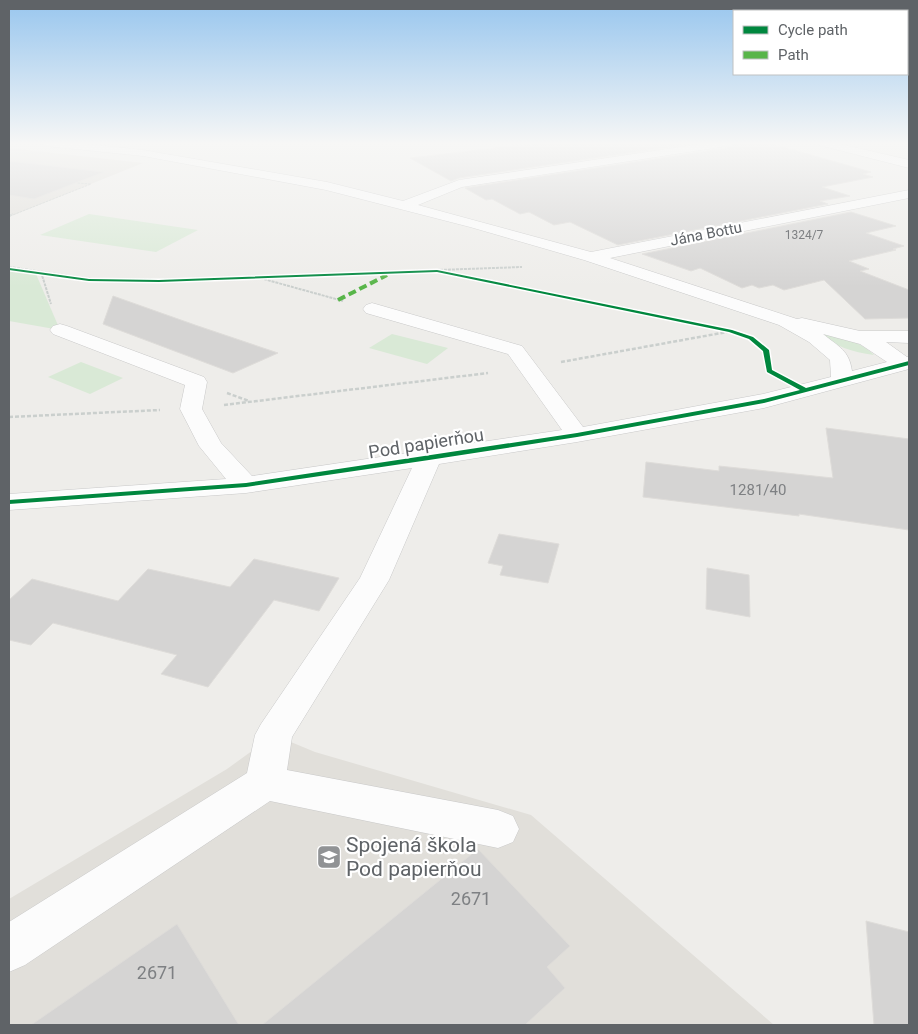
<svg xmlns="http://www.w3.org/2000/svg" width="918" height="1034" font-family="Roboto,sans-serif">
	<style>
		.education { fill: #e1dfda }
		.green { fill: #d9e9d6 }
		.building { fill: #d5d4d3; stroke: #dedcd9 }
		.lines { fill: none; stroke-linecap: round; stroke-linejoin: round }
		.minor-casing { stroke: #c9c9c9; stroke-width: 1 }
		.path-far2 { stroke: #cacfcd; stroke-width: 1; stroke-dasharray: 2.5 1; stroke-linecap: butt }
		.path-far1 { stroke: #cacfcd; stroke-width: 2; stroke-dasharray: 3 1; stroke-linecap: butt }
		.path { stroke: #cacfcd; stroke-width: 2.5; stroke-dasharray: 4 2; stroke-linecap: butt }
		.minor { fill: #fcfcfc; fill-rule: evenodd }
		.quiet { stroke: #58b549; stroke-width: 4; stroke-dasharray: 8 4; stroke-linecap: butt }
		.cycleway-casing { stroke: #fff; stroke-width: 3 }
		.cycleway { fill: #00873e; fill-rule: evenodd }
		.labels { text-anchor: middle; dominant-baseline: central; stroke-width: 4.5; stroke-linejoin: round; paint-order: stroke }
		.far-number-label { font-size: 12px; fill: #7e8083 }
		.far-street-label { font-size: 15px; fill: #5f6367; stroke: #fff }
		.number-label { font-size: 15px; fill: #7e8083 }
		.street-label { font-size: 18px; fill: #5f6367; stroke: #fff }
		.near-number-label { font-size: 18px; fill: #7e8083 }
		.near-poi-label { font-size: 21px; fill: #5f6367; stroke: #fff; text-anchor: start }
	</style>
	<rect width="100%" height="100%" fill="#eeedea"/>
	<g class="education">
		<polygon points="9,148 143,163 9,217"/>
		<polygon points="274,735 315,752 531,815 774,1025 9,1025 9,899 227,769"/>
	</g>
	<g class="green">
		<polygon points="89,214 198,230 156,252 40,235"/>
		<polygon points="9,271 36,274 60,330 9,321"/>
		<path d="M818,332C837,337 860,340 874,355C852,352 835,347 818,332Z"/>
		<polygon points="392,334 448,348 427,364 369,348"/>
		<polygon points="81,362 123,378 90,394 48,377"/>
	</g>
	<g class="building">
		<polygon points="538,143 696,143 459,178 451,181 410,158"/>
		<polygon points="734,143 769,143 871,172 863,174 873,177 822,187 850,196 820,201 828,204 618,245 570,222 554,225 529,212 520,214 492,199 486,200 465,188 727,148"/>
		<polygon points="9,161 104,172 34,199 9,195"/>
		<polygon points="851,212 896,226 866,233 904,246 893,249 896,250 849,261 869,269 860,271 909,290 909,318 865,319 824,280 784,290 773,285 759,288 752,285 742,288 700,268 691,271 642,254"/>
		<polygon points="113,296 195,325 278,353 233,373 103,324"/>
		<polygon points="826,428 909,439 909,530 799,514 799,516 643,497 646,462 719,471 719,466 833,478"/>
		<polygon points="499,534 559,544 548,583 500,575 503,566 488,563"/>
		<polygon points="254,559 339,578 319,611 274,600 208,687 161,674 177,655 53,623 31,645 9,640 9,600 32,579 118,601 148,569 230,587"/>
		<polygon points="707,568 749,575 750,617 706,609"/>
		<polygon points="478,849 570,946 547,967 565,988 525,1025 262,1025"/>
		<polygon points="866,921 909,932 909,1025 874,1025"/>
		<polygon points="177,924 239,1025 31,1025"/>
	</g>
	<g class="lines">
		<defs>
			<g id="minor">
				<path d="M40,143H76L143,150L327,182L403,201L459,180L707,143H732L727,146L462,187L418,205L591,252L909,190V198L610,258L797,319L802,318L860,331H909V343L886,342L907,357H909V369L764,408L577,442L439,464L389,580L292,737L287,770L498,810L513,816L519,829L513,842L498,848L270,801L25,965L9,972V922L247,773L255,735L261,724L360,578L412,468L246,493L9,510V494L226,479L199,446L180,409L185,385L53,334L50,330L53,326L60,324L67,326L204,377L207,382L202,409L221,443L252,476L562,430L508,354L366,313L363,309L366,305L372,303L522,346L583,427L763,394L831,377L830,360L809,342L779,325L584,260L470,227L326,190L143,156L46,146ZM823,334L860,344L887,362L852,371C849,350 839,347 823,334Z"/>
				<polygon points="817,143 836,143 909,160 909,168 819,145"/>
			</g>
		</defs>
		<use href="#minor" class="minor-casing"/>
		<polyline class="path-far2" points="10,216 91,184 77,183"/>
		<g class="path-far1">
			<polyline points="9,216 13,214"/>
			<polyline points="9,267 91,279 160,280 522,267"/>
			<polyline points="444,271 625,309"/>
			<polyline points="41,272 51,304"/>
			<polyline points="260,278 343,301"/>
		</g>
		<g class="path">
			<polyline points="619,307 690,322"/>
			<polyline points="561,362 727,332"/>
			<polyline points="227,393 249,401"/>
			<polyline points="224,405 488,373"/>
			<polyline points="9,417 160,410"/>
		</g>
		<use href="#minor" class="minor"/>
		<polyline class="quiet" points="338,300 387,275"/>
		<defs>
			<polygon id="cycleway" points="9,268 89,279 159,280 437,270 732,330 753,337 769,350 772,370 806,388 909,361 909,365 764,403 577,437 429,460 246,487 9,504 9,500 246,483 577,433 764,399 800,390 767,372 763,351 749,339 729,332 437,272 159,282 89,281 9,270"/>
		</defs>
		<use href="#cycleway" class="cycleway-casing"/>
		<use href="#cycleway" class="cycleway"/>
	</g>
	<linearGradient id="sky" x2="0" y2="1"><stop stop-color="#98c6ee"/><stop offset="0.5" stop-color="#f7f7f6"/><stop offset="1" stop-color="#f7f7f6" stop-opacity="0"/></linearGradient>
	<rect width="918" height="287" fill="url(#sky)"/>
	<defs>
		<symbol id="school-square" viewBox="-11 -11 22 22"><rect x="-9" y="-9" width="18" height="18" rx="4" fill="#919395" stroke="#fff"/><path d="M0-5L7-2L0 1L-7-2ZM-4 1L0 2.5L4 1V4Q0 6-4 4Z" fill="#fff"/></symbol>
	</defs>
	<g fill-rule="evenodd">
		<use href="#school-square" x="315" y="843" width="28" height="28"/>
	</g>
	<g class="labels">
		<g class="far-number-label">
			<text x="804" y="235">1324/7</text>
		</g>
		<g class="far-street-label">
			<text transform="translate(706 234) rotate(-11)">Jána Bottu</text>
		</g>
		<g class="number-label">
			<text x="758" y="490">1281/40</text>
		</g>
		<g class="street-label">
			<text transform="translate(426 443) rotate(-9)">Pod papierňou</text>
		</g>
		<g class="near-number-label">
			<text x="471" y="898">2671</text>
			<text x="157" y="972">2671</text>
		</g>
		<g class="near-poi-label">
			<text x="346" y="845">Spojená škola<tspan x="346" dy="24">Pod papierňou</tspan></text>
		</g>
	</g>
	<rect width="918" height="1034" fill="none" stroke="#5f6367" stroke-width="20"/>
	<rect x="733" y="10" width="175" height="65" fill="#ffffff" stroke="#bfc1c2"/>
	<rect x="743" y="26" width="25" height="8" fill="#00873e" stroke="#bfc1c2"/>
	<text x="778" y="35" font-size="15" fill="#5f6367">Cycle path</text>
	<rect x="743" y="51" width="25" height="8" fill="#58b549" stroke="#bfc1c2"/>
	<text x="778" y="60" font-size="15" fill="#5f6367">Path</text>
</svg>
